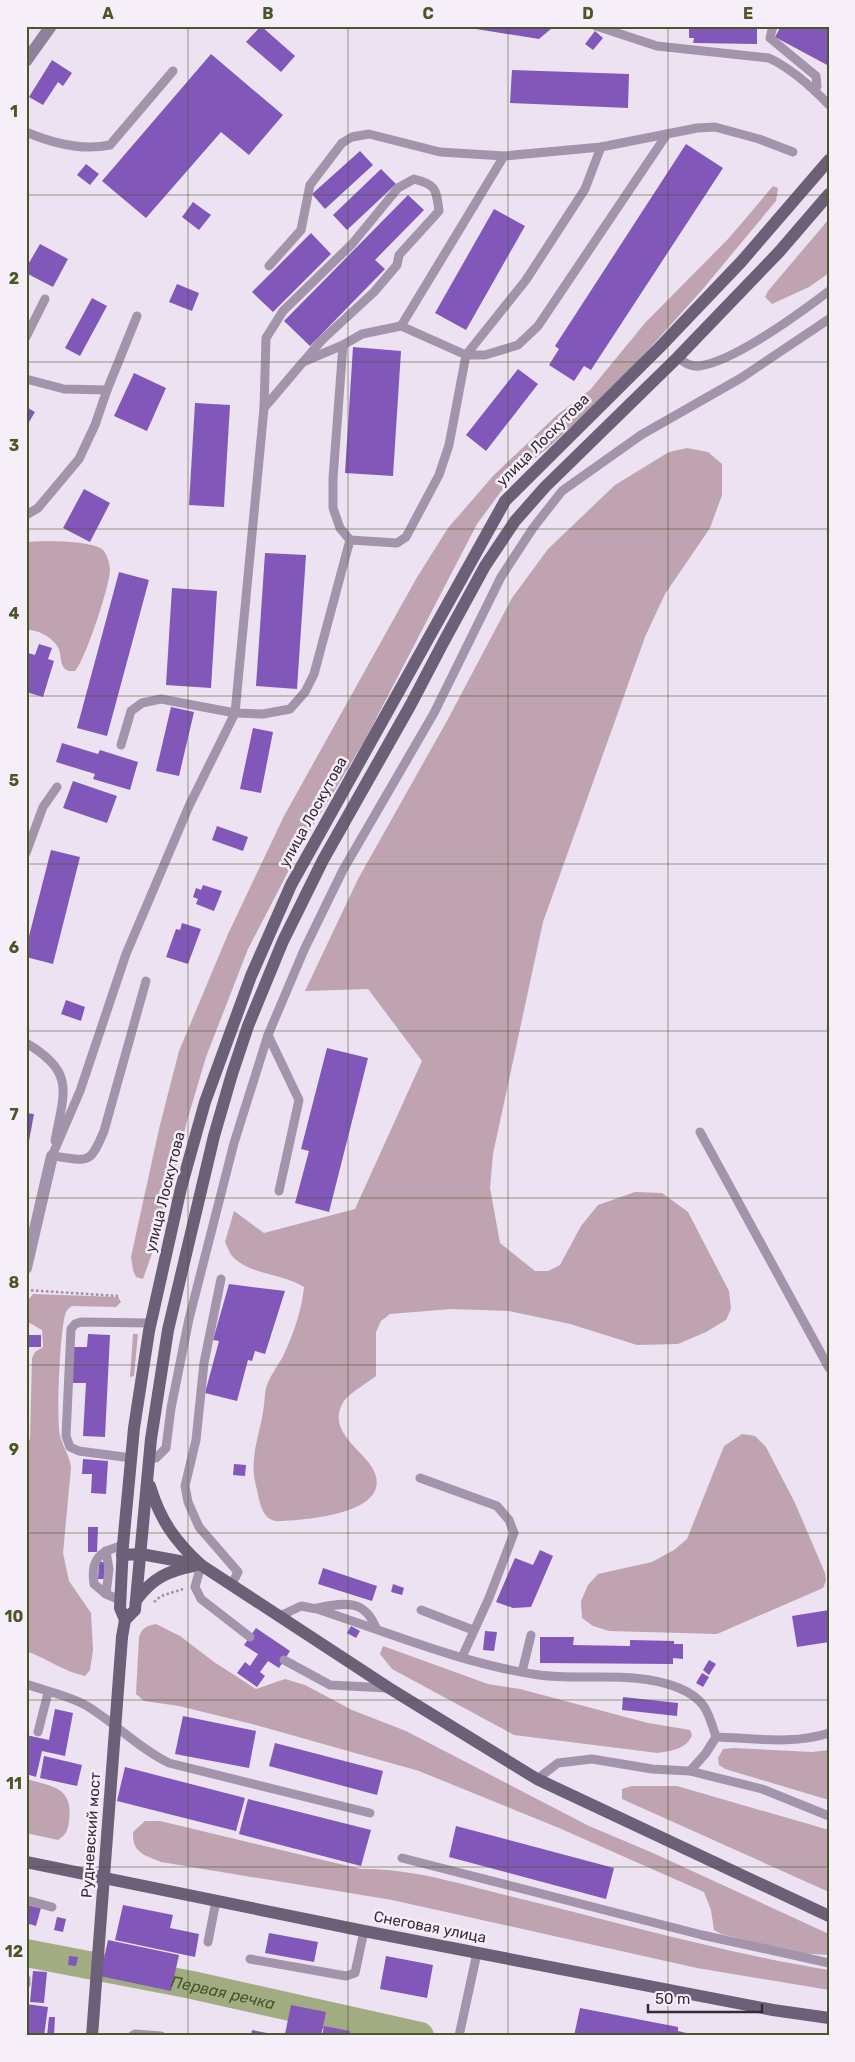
<svg xmlns="http://www.w3.org/2000/svg" width="855" height="2062" font-family="Rubik,sans-serif">
	<style>
		.green { fill: #bfa3b0 }
		.lines { fill: none; stroke-linecap: round; stroke-linejoin: round }
		.river { stroke: #a2ac83; stroke-width: 28 }
		.building { fill: #8257ba }
		.path { stroke: #9e8ea8; stroke-width: 2.5; stroke-dasharray: 2.5 2.5; stroke-linecap: butt }
		.lane { stroke: #a394ac; stroke-width: 9 }
		.street { stroke: #a394ac; stroke-width: 12 }
		.secondary { stroke: #8f809c; stroke-width: 12 }
		.primary { stroke: #6c5f78; stroke-width: 12 }
		.primary-bridge { stroke: #6c5f78; stroke-width: 12 }
		.grid { fill: none; stroke: #495625; stroke-width: 1; stroke-opacity: 0.55 }
		.labels { text-anchor: middle; dominant-baseline: central; stroke-width: 5; stroke-linejoin: round; paint-order: stroke }
		.street-label { font-size: 15px; fill: #322c38; stroke: #f6eef9 }
		.water-label { font-size: 16px; font-style: italic; fill: #495625; stroke: #f6eef9 }
		.neatline { fill: none; stroke: #495625; stroke-width: 2 }
		.grid-label { font-size: 16px; text-anchor: middle; font-weight: bold; fill: #495625 }
	</style>
	<rect width="100%" height="100%" fill="#ede2f1"/>
	<g class="green">
		<polygon points="773,186 778,188 776,201 702,290 623,378 548,448 514,474 477,524 365,740 304,841 248,949 206,1057 187,1121 162,1225 143,1279 136,1277 133,1270 131,1257 159,1129 179,1051 228,934 284,816 416,579 448,528 493,476 557,415 590,390 645,323 729,238"/>
		<polygon points="829,219 829,273 809,287 772,304 765,297 768,291"/>
		<path d="M687,448L708,452L722,464V495L710,528L665,594L645,637L543,922L493,1154L490,1188L500,1243L535,1271H548L560,1265L581,1226L598,1205L635,1192L662,1193L688,1212L729,1291L731,1309L726,1320L706,1332L678,1344L637,1345L570,1324L509,1311L452,1309L390,1314L381,1321L376,1332V1376C368,1382 349,1394 344,1401C325,1430 362,1449 373,1469C396,1513 307,1520 281,1521C261,1523 260,1501 256,1486C249,1459 259,1437 263,1412C265,1403 264,1393 267,1385C271,1374 280,1363 285,1352C294,1332 302,1309 304,1287C284,1274 253,1275 235,1259C230,1255 228,1248 225,1242L234,1211L264,1233L355,1209L422,1061L368,989L305,991L358,879L448,719L512,598L548,549L615,485L669,452Z"/>
		<path d="M26,542C44,541 87,540 102,549C107,553 110,564 110,570C110,585 85,661 75,671C71,671 67,672 64,668C60,663 61,655 59,649C54,638 38,629 26,630Z"/>
		<path d="M33,1294L118,1297L121,1302L116,1307L72,1306C68,1308 66,1311 65,1315C60,1334 56,1417 60,1436C63,1447 70,1456 71,1468L63,1553L69,1581L91,1613L93,1650L90,1670L85,1676C65,1672 46,1658 26,1651V1447L30,1439L32,1358L35,1352L43,1347L42,1330L26,1321V1303Z"/>
		<polygon points="133,1334 138,1334 134,1376 130,1377"/>
		<polygon points="742,1434 755,1436 766,1447 795,1503 825,1573 826,1581 823,1588 717,1634 609,1631 593,1626 582,1618 581,1601 588,1585 598,1574 652,1562 674,1550 687,1539 724,1446"/>
		<path d="M156,1624L180,1636L214,1662L256,1689L285,1679L305,1685L352,1710L406,1731L589,1826L653,1853L829,1934V1955L797,1953L721,1934L714,1930L711,1910L704,1892L559,1828L419,1771L252,1724L179,1706L144,1701L136,1694L139,1637C142,1628 146,1626 156,1624Z"/>
		<path d="M383,1646L488,1684L520,1689L648,1723L690,1730L692,1735C687,1749 671,1751 658,1753L514,1735L392,1669L380,1654Z"/>
		<polygon points="734,1748 812,1752 829,1750 829,1800 725,1769 719,1765 718,1758 723,1749"/>
		<path d="M26,1779C53,1786 74,1788 69,1821C68,1830 66,1835 58,1840L26,1833Z"/>
		<polygon points="632,1786 677,1786 829,1830 829,1892 622,1799 622,1789"/>
		<path d="M145,1821H160L361,1869C413,1868 467,1886 517,1898C621,1923 724,1953 829,1970V1990L697,1968L392,1900L161,1862C144,1855 132,1853 133,1832Z"/>
	</g>
	<g class="lines">
		<path class="river" id="s1" d="M26,1953L192,1985L420,2036"/>
	</g>
	<g class="building">
		<polygon points="261,26 295,56 281,72 246,42"/>
		<polygon points="473,26 550,26 552,28 539,39 476,29"/>
		<polygon points="689,26 757,26 757,44 693,43 694,38 689,38"/>
		<polygon points="781,26 821,26 829,30 829,66 775,37"/>
		<polygon points="595,31 603,38 593,50 585,44"/>
		<polygon points="211,54 283,115 249,155 221,132 146,218 102,181"/>
		<polygon points="52,60 72,73 63,86 58,82 43,105 29,97"/>
		<polygon points="512,70 629,74 628,108 510,103"/>
		<polygon points="686,144 723,168 591,370 584,366 574,381 549,365 559,349 555,346"/>
		<polygon points="360,151 373,165 325,209 312,194"/>
		<polygon points="86,164 99,174 90,185 77,175"/>
		<polygon points="381,169 396,184 347,230 333,215"/>
		<polygon points="408,195 424,210 375,260 385,269 310,346 284,321"/>
		<polygon points="193,202 211,215 199,230 182,217"/>
		<polygon points="494,209 525,226 466,330 435,313"/>
		<polygon points="311,233 331,254 273,312 252,292"/>
		<polygon points="40,244 68,259 53,287 26,273 26,268"/>
		<polygon points="177,284 199,293 192,311 169,302"/>
		<polygon points="92,298 107,306 80,356 65,348"/>
		<polygon points="353,347 401,351 393,476 345,473"/>
		<polygon points="518,369 538,384 486,451 466,435"/>
		<polygon points="134,373 166,388 147,431 114,416"/>
		<polygon points="195,403 230,405 224,507 189,505"/>
		<polygon points="26,407 35,412 26,427"/>
		<polygon points="84,489 110,503 90,542 63,528"/>
		<polygon points="265,553 306,555 297,689 256,686"/>
		<polygon points="119,572 149,580 107,736 77,728"/>
		<polygon points="172,588 217,591 211,688 166,685"/>
		<polygon points="39,644 52,648 48,659 54,661 43,697 26,692 26,660 28,653 35,655"/>
		<polygon points="171,707 194,712 179,776 156,771"/>
		<polygon points="253,728 273,732 261,793 240,789"/>
		<polygon points="62,743 98,754 100,750 138,762 130,790 93,779 95,774 56,762"/>
		<polygon points="73,781 117,796 107,823 63,808"/>
		<polygon points="217,826 248,837 243,851 212,840"/>
		<polygon points="51,850 80,857 53,964 26,957 26,948"/>
		<polygon points="203,885 222,891 214,911 196,904 198,899 193,897 196,888 201,890"/>
		<polygon points="182,923 201,929 188,964 166,957 176,929 180,930"/>
		<polygon points="66,1000 85,1007 81,1021 61,1014"/>
		<polygon points="327,1048 368,1058 329,1212 295,1203 309,1151 301,1149"/>
		<polygon points="26,1113 34,1114 27,1152 26,1151"/>
		<polygon points="229,1284 285,1291 265,1354 255,1351 252,1361 248,1360 237,1401 205,1393 219,1341 213,1340"/>
		<polygon points="88,1334 110,1335 105,1437 83,1436 86,1383 72,1383 73,1347 87,1347"/>
		<rect x="26" y="1335" width="15" height="12"/>
		<polygon points="83,1459 108,1461 106,1494 91,1493 92,1474 82,1474"/>
		<polygon points="234,1464 246,1465 245,1476 233,1475"/>
		<polygon points="88,1527 98,1527 97,1552 88,1552"/>
		<polygon points="540,1550 553,1556 531,1607 513,1608 496,1602 515,1558 533,1565"/>
		<polygon points="99,1562 105,1562 104,1579 98,1579"/>
		<polygon points="323,1568 377,1586 372,1601 318,1584"/>
		<polygon points="393,1584 404,1588 402,1595 391,1592"/>
		<polygon points="829,1610 829,1642 797,1647 792,1616"/>
		<polygon points="351,1626 360,1631 356,1638 347,1633"/>
		<polygon points="256,1628 290,1651 279,1668 268,1661 260,1672 265,1676 257,1687 237,1673 245,1662 250,1666 258,1654 244,1645"/>
		<polygon points="485,1631 497,1632 494,1651 483,1650"/>
		<polygon points="540,1637 574,1637 573,1645 630,1646 630,1640 674,1641 674,1644 683,1644 683,1659 673,1658 673,1664 540,1663"/>
		<polygon points="709,1660 716,1664 709,1675 703,1670"/>
		<polygon points="702,1673 709,1677 703,1687 696,1683"/>
		<polygon points="623,1697 678,1703 677,1716 622,1710"/>
		<polygon points="55,1709 73,1713 65,1756 42,1751 36,1777 26,1774 26,1735 49,1740"/>
		<polygon points="183,1716 256,1731 249,1768 175,1754"/>
		<polygon points="275,1743 383,1771 377,1795 269,1766"/>
		<polygon points="44,1756 82,1765 77,1786 40,1778"/>
		<polygon points="125,1767 245,1798 236,1831 117,1801"/>
		<polygon points="248,1799 371,1830 361,1866 239,1834"/>
		<polygon points="456,1826 614,1868 606,1899 449,1857"/>
		<polygon points="26,1905 41,1908 36,1926 26,1923"/>
		<polygon points="123,1905 173,1915 170,1928 199,1934 195,1957 115,1940"/>
		<polygon points="57,1917 66,1919 63,1932 54,1930"/>
		<polygon points="269,1933 318,1942 314,1962 265,1953"/>
		<polygon points="108,1940 179,1955 171,1991 100,1976"/>
		<polygon points="69,1956 78,1957 76,1966 68,1965"/>
		<polygon points="386,1956 433,1965 427,1998 380,1989"/>
		<polygon points="33,1971 47,1972 44,2003 30,2002"/>
		<polygon points="26,2004 48,2007 44,2036 26,2036"/>
		<polygon points="291,2005 326,2012 321,2036 285,2034"/>
		<polygon points="580,2008 678,2027 678,2031 699,2036 574,2036"/>
		<polygon points="49,2017 55,2017 54,2036 47,2036"/>
		<polygon points="324,2026 350,2031 349,2036 322,2036"/>
		<polygon points="252,2030 277,2035 277,2036 251,2036"/>
	</g>
	<g class="lines">
		<g class="path">
			<polyline points="26,1290 118,1296"/>
			<polyline points="154,1602 161,1596 183,1589"/>
		</g>
		<g class="lane">
			<path d="M596,26L657,46L769,58C792,69 811,86 829,105"/>
			<polyline points="773,26 770,38 816,76 817,86 815,91"/>
			<path d="M26,132C52,143 82,151 110,145L173,71"/>
			<polyline points="269,266 301,230 310,185 342,143 352,137 369,134 440,152 504,156 601,147 697,128 715,127 759,139 793,152"/>
			<polyline points="401,326 504,156"/>
			<polyline points="26,337 45,299"/>
			<path d="M678,357C684,363 690,367 699,366C733,362 800,313 829,291"/>
			<polyline points="26,379 64,389 107,390 137,316"/>
			<path d="M264,408L266,338L283,311L352,244L398,188L414,179C436,185 436,188 439,211L399,255L397,265L374,292L322,340L305,360"/>
			<polyline points="26,515 38,508 79,459 95,425 107,390"/>
			<polyline points="350,540 397,543 406,537 439,475 449,445 466,355 526,280 585,189 601,147"/>
			<polyline points="121,745 131,711 142,703 161,699 235,713 263,714 290,709 305,692 314,674 350,540 340,528 333,508 333,478 343,345"/>
			<polyline points="26,853 43,807 57,787"/>
			<polyline points="268,1035 299,1100 279,1191"/>
			<path d="M26,1043C76,1072 64,1092 55,1141"/>
			<polyline points="700,1132 829,1368"/>
			<polyline points="52,1156 80,1091 126,954 189,806 235,713 264,408 303,362 343,345 362,334 401,326 466,355 485,355 518,345 538,326 667,134"/>
			<path d="M52,1156C88,1160 89,1167 104,1131L146,981"/>
			<polyline points="221,1279 204,1363 196,1440 185,1486 188,1502 199,1527 238,1572 231,1586"/>
			<polyline points="131,1458 79,1451 70,1447 66,1436 71,1329 75,1324 81,1322 151,1323"/>
			<polyline points="149,1458 156,1458 166,1448 171,1408 189,1319 234,1143 268,1035 304,950 343,870 434,713 501,577 533,528 562,491 641,435 741,378 829,319"/>
			<polyline points="420,1478 497,1506 509,1520 514,1533 489,1598 462,1657"/>
			<polyline points="201,1565 195,1587 201,1599 250,1637"/>
			<path d="M106,1594L94,1584C92,1570 93,1559 106,1551"/>
			<polyline points="120,1600 106,1594 109,1569 106,1551 123,1545"/>
			<path d="M317,1608C344,1603 364,1598 376,1628"/>
			<polyline points="421,1610 473,1630"/>
			<path d="M278,1617L301,1606L317,1609C387,1632 466,1665 539,1675C585,1681 636,1670 679,1688C705,1699 708,1711 716,1737L706,1753L690,1771"/>
			<polyline points="284,1660 330,1685 387,1688"/>
			<polyline points="522,1672 531,1635"/>
			<path d="M26,1684C45,1691 71,1696 87,1706C115,1723 141,1750 169,1763L370,1813"/>
			<polyline points="38,1732 48,1693"/>
			<path d="M716,1737C752,1738 794,1745 829,1733"/>
			<polyline points="537,1779 558,1763 592,1759 652,1769 690,1771 762,1789 829,1816"/>
			<polyline points="402,1858 702,1935 829,1963"/>
			<polyline points="26,1900 52,1907"/>
			<polyline points="208,1942 216,1901"/>
			<polyline points="250,1959 346,1976 355,1973 364,1931"/>
			<polyline points="26,1979 26,1984"/>
			<polyline points="132,2036 135,2034 161,2036"/>
			<polyline points="459,2036 477,1953"/>
		</g>
		<polyline class="street" points="26,1268 52,1156"/>
		<polyline class="secondary" points="26,61 51,26"/>
		<g class="primary">
			<path d="M150,1486C160,1520 175,1541 201,1565L389,1688L537,1779L829,1916"/>
			<polyline points="122,1555 141,1554 201,1565"/>
			<path d="M137,1599C153,1578 168,1571 193,1566"/>
			<polyline points="125,1620 120,1608 123,1545 134,1428 149,1331 181,1188 205,1102 251,976 291,885 505,501 659,348 741,262 829,160"/>
			<polyline points="122,1637 125,1620 135,1610 151,1439 168,1330 214,1136 232,1074 248,1026 283,941 323,860 410,706 443,643 485,566 515,521 545,487 678,357 779,252 829,194"/>
			<polyline points="26,1862 364,1931 773,2010 829,2018"/>
		</g>
		<polyline class="primary-bridge" points="92,2036 122,1637"/>
	</g>
	<path class="grid" d="M188,26V2036M348,26V2036M508,26V2036M668,26V2036M26,195H829M26,362H829M26,529H829M26,696H829M26,864H829M26,1031H829M26,1198H829M26,1365H829M26,1533H829M26,1700H829M26,1867H829"/>
	<g class="labels">
		<g class="street-label">
			<text transform="translate(543 440) rotate(-45)">улица Лоскутова</text>
			<text transform="translate(313 812) rotate(-61)">улица Лоскутова</text>
			<text transform="translate(165 1192) rotate(-76)">улица Лоскутова</text>
			<text transform="translate(91 1835) rotate(-86)">Рудневский мост</text>
			<text transform="translate(430 1927) rotate(11)">Снеговая улица</text>
		</g>
		<g class="water-label">
			<text stroke="none"><textPath href="#s1" startOffset="201">Первая речка</textPath></text>
		</g>
	</g>
	<rect width="855" height="2062" fill="none" stroke="#f6eef9" stroke-width="55"/>
	<path d="M648 2004v8h114v-8" fill="none" stroke="#322c38" stroke-width="2.5"/>
	<text x="655" y="2004" font-size="15" fill="#322c38" stroke="#f6eef9" stroke-width="4" paint-order="stroke">50 m</text>
	<rect x="28" y="28" width="800" height="2006" class="neatline"/>
	<g class="grid-label">
		<text x="108" y="19">A</text>
		<text x="268" y="19">B</text>
		<text x="428" y="19">C</text>
		<text x="588" y="19">D</text>
		<text x="748" y="19">E</text>
		<text x="14" y="117">1</text>
		<text x="14" y="284">2</text>
		<text x="14" y="451">3</text>
		<text x="14" y="619">4</text>
		<text x="14" y="786">5</text>
		<text x="14" y="953">6</text>
		<text x="14" y="1120">7</text>
		<text x="14" y="1288">8</text>
		<text x="14" y="1455">9</text>
		<text x="14" y="1622">10</text>
		<text x="14" y="1789">11</text>
		<text x="14" y="1957">12</text>
	</g>
</svg>
